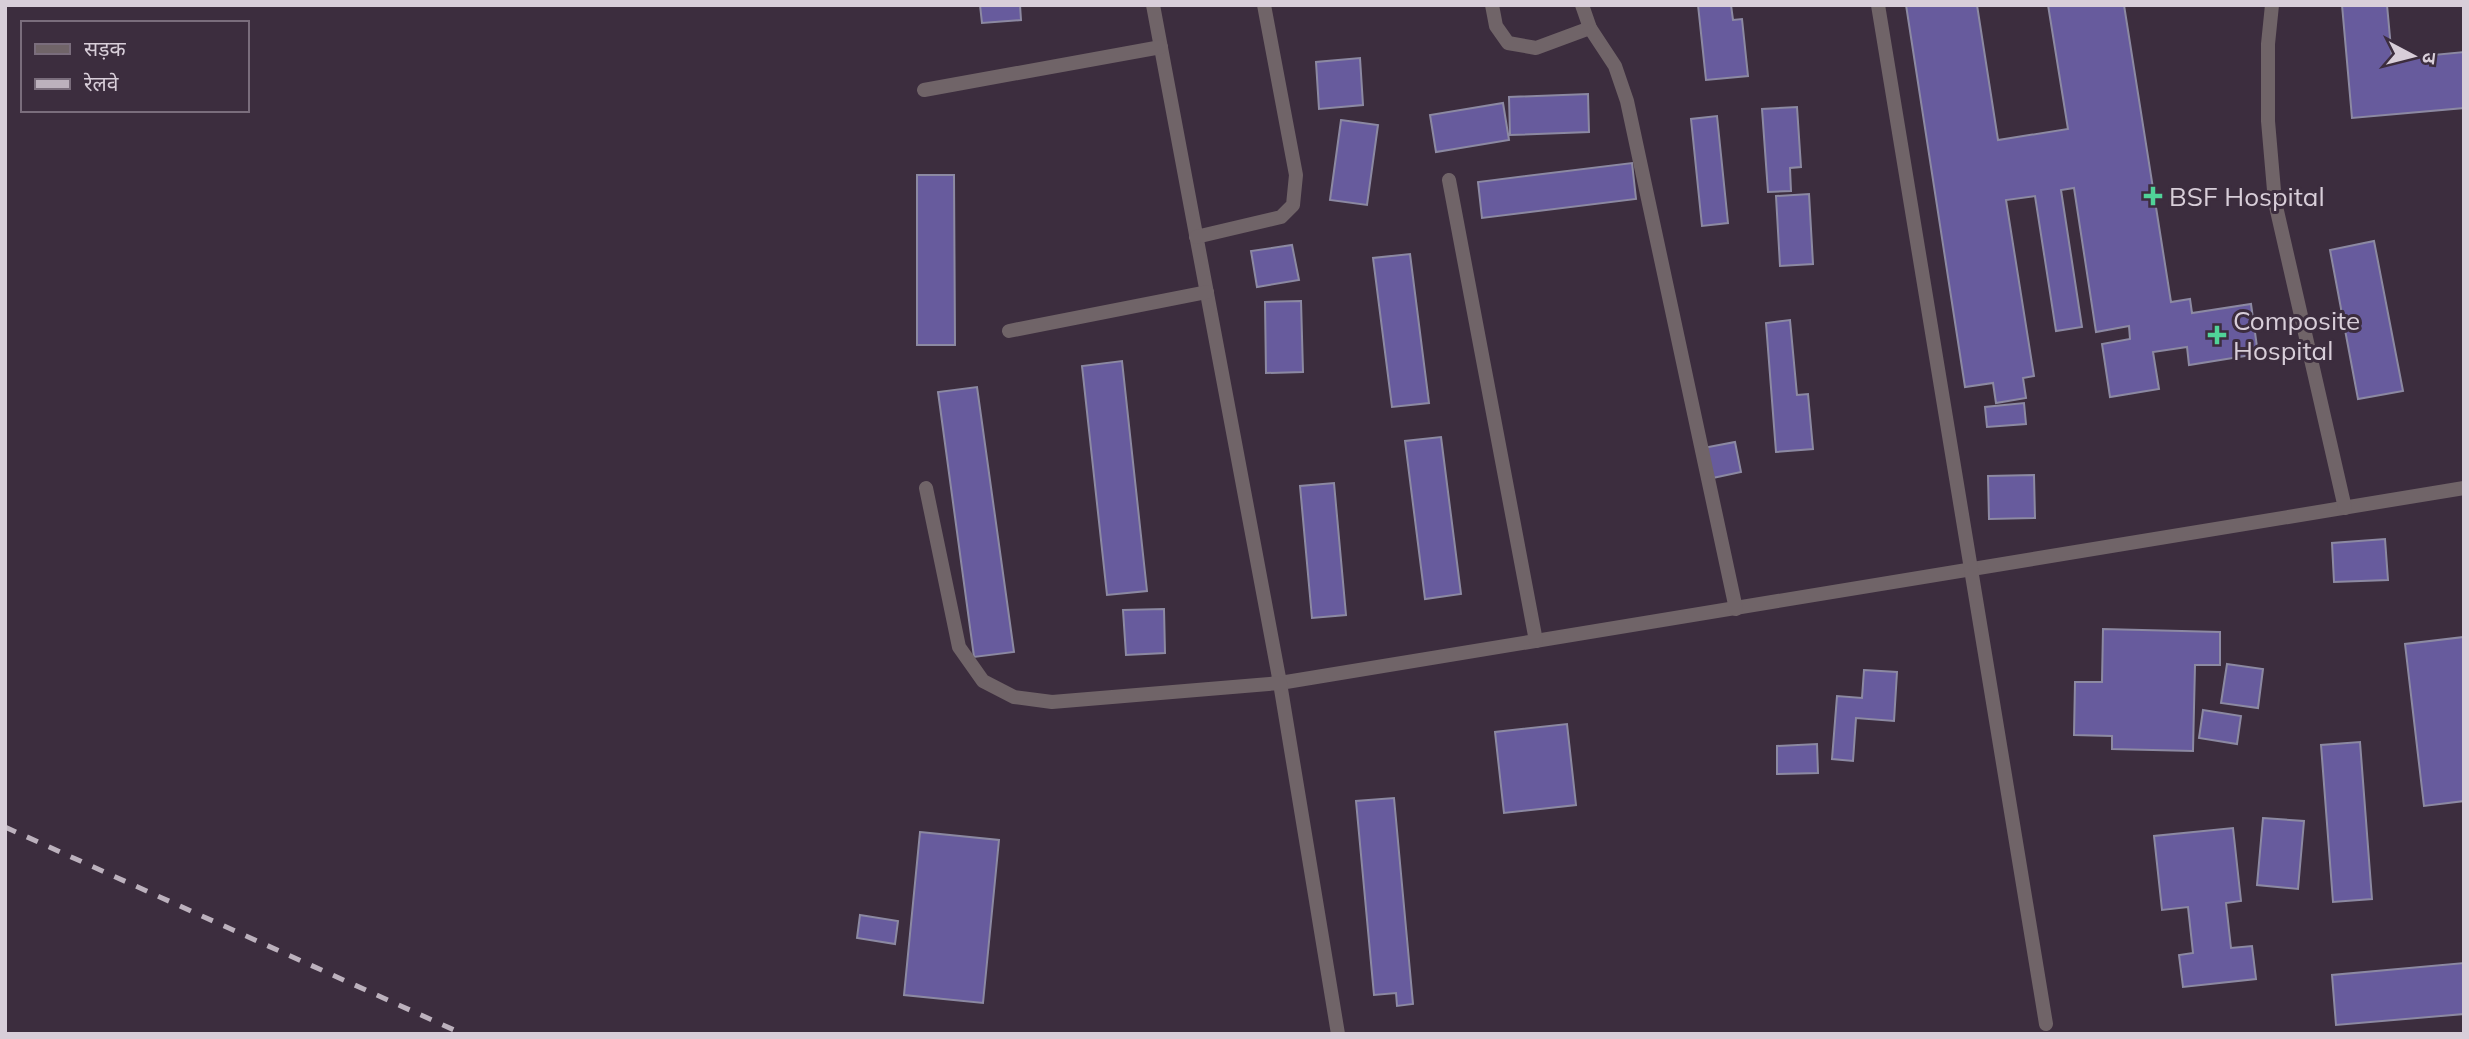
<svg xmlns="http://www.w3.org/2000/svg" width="2469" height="1039" font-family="Mulish,'Noto Sans Devanagari',sans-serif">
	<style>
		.building { fill: #675b9d; stroke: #8c89a2; stroke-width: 2 }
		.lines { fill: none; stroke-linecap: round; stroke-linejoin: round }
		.street { stroke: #706468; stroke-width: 14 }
		.rail { stroke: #bcb1bd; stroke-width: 5; stroke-dasharray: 12 12; stroke-linecap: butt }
		.poi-dot { fill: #50d398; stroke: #3c2d3e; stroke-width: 2.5 }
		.labels { text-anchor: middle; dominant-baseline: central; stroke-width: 6; stroke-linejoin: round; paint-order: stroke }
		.poi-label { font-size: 26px; fill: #d8ced9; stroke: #3c2d3e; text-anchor: start }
	</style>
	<rect width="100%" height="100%" fill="#3c2d3e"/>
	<g class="building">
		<polygon points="980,5 1020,5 1021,20 982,23"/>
		<polygon points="1698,5 1731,5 1733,20 1742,19 1748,76 1706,80"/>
		<polygon points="1906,5 1977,5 1998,140 2068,129 2048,5 2124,5 2171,302 2190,299 2192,313 2251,304 2258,354 2189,365 2187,347 2153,352 2159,389 2110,397 2102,344 2130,339 2129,326 2096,332 2074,188 2061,190 2082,327 2056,331 2035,196 2006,200 2034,376 2023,378 2026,398 1996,403 1993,383 1965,387"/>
		<polygon points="2342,5 2387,5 2392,59 2464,52 2464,108 2352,118"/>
		<polygon points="1360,58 1363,105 1319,109 1316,62"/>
		<polygon points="1588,94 1589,132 1510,135 1509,97"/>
		<polygon points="1503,103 1509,140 1436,152 1430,115"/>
		<polygon points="1797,107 1801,167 1790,168 1791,191 1768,192 1762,109"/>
		<polygon points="1717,116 1728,223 1702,226 1691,119"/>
		<polygon points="1341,120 1378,125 1367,205 1330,200"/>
		<polygon points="1632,163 1636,199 1482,218 1478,182"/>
		<polygon points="917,175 954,175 955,345 917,345"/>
		<polygon points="1809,194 1813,264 1780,266 1776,196"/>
		<polygon points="2374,241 2403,391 2358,399 2330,250"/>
		<polygon points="1292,245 1299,280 1257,287 1251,251"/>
		<polygon points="1410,254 1429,403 1392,407 1373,258"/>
		<polygon points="1301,301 1303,372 1266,373 1265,302"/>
		<polygon points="1790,320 1797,395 1808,394 1813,449 1776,452 1766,323"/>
		<polygon points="1122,361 1147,591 1107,595 1082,366"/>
		<polygon points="977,387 1014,652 974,657 938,392"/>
		<polygon points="2024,403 2026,424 1987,427 1985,407"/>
		<polygon points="1441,437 1461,594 1425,599 1405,441"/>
		<polygon points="1735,442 1741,472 1708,479 1703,448"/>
		<polygon points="2034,475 2035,518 1989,519 1988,476"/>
		<polygon points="1334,483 1346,615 1312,618 1300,486"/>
		<polygon points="2385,539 2388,580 2334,582 2332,543"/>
		<polygon points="1164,609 1165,653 1126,655 1123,610"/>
		<polygon points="2103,629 2220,632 2220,665 2195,665 2193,751 2112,749 2112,736 2074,735 2075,682 2102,682"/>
		<polygon points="2464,637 2464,801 2424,806 2405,644"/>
		<polygon points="2227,664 2263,669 2258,708 2221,703"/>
		<polygon points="1864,670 1897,672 1894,721 1856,718 1853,761 1832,759 1837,696 1862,698"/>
		<polygon points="2203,710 2241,716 2237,744 2199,738"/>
		<polygon points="1567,724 1576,805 1504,813 1495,732"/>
		<polygon points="2360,742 2372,899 2333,902 2321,745"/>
		<polygon points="1817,744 1818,773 1777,774 1777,746"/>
		<polygon points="1394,798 1413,1004 1397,1006 1396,993 1374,995 1356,801"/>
		<polygon points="2263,818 2304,821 2298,889 2257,885"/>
		<polygon points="2233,828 2241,901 2226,903 2231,948 2252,946 2256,979 2183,987 2179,955 2193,953 2188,907 2162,910 2154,836"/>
		<polygon points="920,832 999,840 983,1003 904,995"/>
		<polygon points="860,915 898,921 895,944 857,938"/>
		<polygon points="2464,963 2464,1014 2336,1025 2332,975"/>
	</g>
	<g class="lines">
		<g class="street">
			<polyline points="1153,5 1280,683 2464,488"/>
			<polyline points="1492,5 1496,26 1508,43 1536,48 1590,28"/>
			<polyline points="1582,5 1590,28 1615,66 1627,101 1736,609"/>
			<polyline points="1878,5 2046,1024"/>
			<polyline points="2272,5 2268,44 2268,121 2275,202 2345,508"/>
			<polyline points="924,90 1161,47"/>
			<polyline points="1449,180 1536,641"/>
			<polyline points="1196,237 1281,217 1293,205 1296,175 1264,5"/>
			<polyline points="1009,331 1207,292"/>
			<polyline points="926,488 959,647 983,681 1014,697 1052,702 1280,683 1338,1034"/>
		</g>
		<polyline class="rail" points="5,827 463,1034"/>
	</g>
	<g class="poi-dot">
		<path d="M2149.5 185.5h7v7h7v7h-7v7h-7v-7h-7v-7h7z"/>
		<path d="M2213.5 324.5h7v7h7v7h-7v7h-7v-7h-7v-7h7z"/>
	</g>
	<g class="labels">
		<g class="poi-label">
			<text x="2169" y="196">BSF Hospital</text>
			<text x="2233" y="320">Composite<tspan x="2233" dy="30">Hospital</tspan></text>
		</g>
	</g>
	<rect width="2469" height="1039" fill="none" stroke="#d8ced9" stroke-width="14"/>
	<rect x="21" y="21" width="228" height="91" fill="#3c2d3e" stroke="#7a6d7c" stroke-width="2"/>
	<rect x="35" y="44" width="35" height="10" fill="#706468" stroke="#7a6d7c" stroke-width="2"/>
	<text x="84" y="56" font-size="21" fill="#d8ced9">सड़क</text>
	<rect x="35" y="79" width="35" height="10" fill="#bcb1bd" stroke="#7a6d7c" stroke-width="2"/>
	<text x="84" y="91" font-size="21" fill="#d8ced9">रेलवे</text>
	<g transform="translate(2413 56) rotate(97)" stroke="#3c2d3e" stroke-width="5" paint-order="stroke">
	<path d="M0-5L12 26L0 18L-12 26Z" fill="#d8ced9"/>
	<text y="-10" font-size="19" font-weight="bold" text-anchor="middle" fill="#d8ced9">उ</text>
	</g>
</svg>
